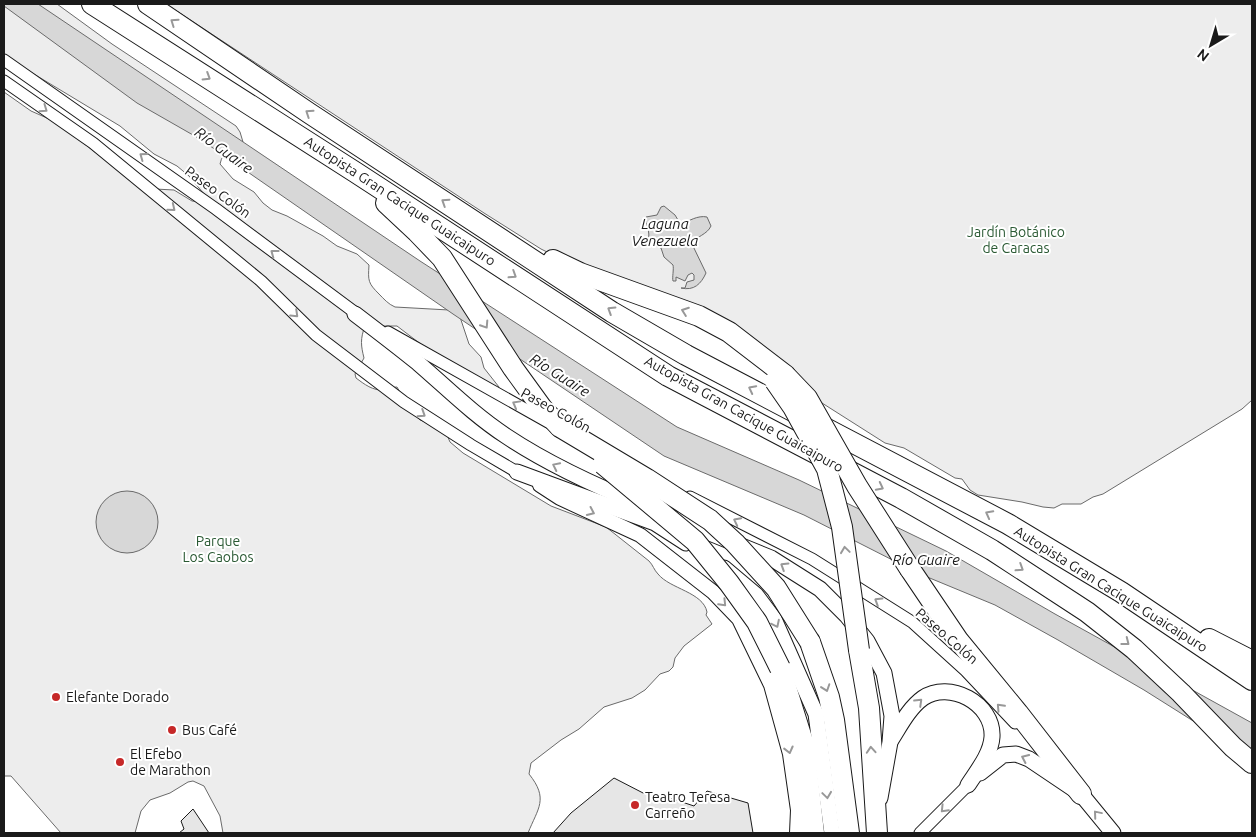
<svg xmlns="http://www.w3.org/2000/svg" width="1256" height="837" font-family="Ubuntu,sans-serif">
	<style>
		.green { fill: #ededed; stroke: #6a6a6a }
		.water { fill: #d7d7d7; stroke: #6a6a6a }
		.building { fill: #e6e6e6; stroke: #1a1a1a }
		.lines { fill: none; stroke-linecap: round; stroke-linejoin: round }
		.minor-casing { stroke: #1a1a1a; stroke-width: 13 }
		.tertiary-casing { stroke: #1a1a1a; stroke-width: 16 }
		.secondary-casing { stroke: #1a1a1a; stroke-width: 17 }
		.motorway-casing { stroke: #1a1a1a; stroke-width: 22 }
		.minor { stroke: #fff; stroke-width: 11 }
		.tertiary { stroke: #fff; stroke-width: 14 }
		.secondary { stroke: #fff; stroke-width: 15 }
		.motorway { stroke: #fff; stroke-width: 20 }
		.motorway-bridge-casing { stroke: #1a1a1a; stroke-width: 22; stroke-linecap: butt }
		.motorway-bridge { stroke: #fff; stroke-width: 20 }
		.oneway { stroke: #989898 }
		.poi-dot { fill: #c62828; stroke: #fff; stroke-width: 2 }
		.labels { text-anchor: middle; dominant-baseline: central; stroke-width: 4; stroke-linejoin: round; paint-order: stroke }
		.street-label { font-size: 14px; fill: #1a1a1a; stroke: #fff }
		.park-label { font-size: 14px; fill: #2b5a34; stroke: #fff }
		.poi-label { font-size: 14px; fill: #1a1a1a; stroke: #fff; text-anchor: start }
		.water-label { font-size: 15px; font-style: italic; fill: #1a1a1a; stroke: #fff }
	</style>
	<rect width="100%" height="100%" fill="#fff"/>
	<g class="green">
		<path d="M10,4H57L112,44L236,126L240,132L243,142C233,152 223,149 220,164L233,179L254,192L263,203L272,210L287,216L323,236L337,246L357,254L369,265C368,281 368,283 379,294C384,299 388,304 395,307L449,310L460,317L469,344L481,357L484,368L499,387L497,391L443,361L397,326H365C360,339 361,346 364,358L355,374L356,378C364,384 373,391 384,390C388,389 392,387 397,387L410,410L420,420L429,423L447,435L450,442L463,453L551,506L606,527L649,561C653,565 654,570 658,574C670,589 703,592 707,612L706,615L712,624L684,646L675,658L673,667L669,671L660,674L645,690L632,698L604,707L579,729L561,740L531,763L529,774C549,799 538,808 528,833H223L220,816L204,786L193,781L188,782L170,793L150,800L141,811L135,833H61L11,776H4V92L31,111L56,122L130,179L155,189L174,190L192,201L201,202L204,198V194L189,176L177,166L154,154L120,126L4,56V5Z"/>
		<polygon points="166,4 1252,4 1252,400 1242,409 1103,494 1093,497 1081,504 1062,504 1054,508 1043,507 1022,502 978,495 970,490 962,479 955,478 904,448 885,443 822,403 800,385 795,374 541,249 484,213"/>
	</g>
	<g class="water">
		<polygon points="4,4 38,4 420,261 677,427 799,480 946,551 1055,614 1252,723 1252,758 1144,690 1058,640 995,605 920,574 804,515 664,456 453,314 200,139 137,103 4,6"/>
		<path d="M664,206L675,215L681,225C688,221 698,215 707,217L711,226C707,235 696,236 692,244L706,273C701,284 694,291 681,288H685L687,282L694,280V275L692,273L688,275L685,281L676,277V281H673C672,278 674,269 673,265L664,257L661,248L650,244L646,240H648C651,232 645,224 646,217L657,215L661,207Z"/>
		<circle cx="127" cy="522" r="31"/>
	</g>
	<g class="building">
		<polygon points="614,778 645,794 664,796 694,806 707,791 748,803 753,833 553,833 571,813"/>
		<polygon points="193,809 209,833 179,833 184,829 181,821"/>
	</g>
	<g class="lines">
		<defs>
			<g id="minor">
				<polyline points="4,60 216,209 361,317"/>
				<polyline points="4,81 93,143 261,281 316,335 404,402 471,445 517,472"/>
				<polyline points="388,332 548,422"/>
				<polyline points="690,497 812,559 912,622 966,671 1015,723"/>
				<polyline points="920,833 968,785"/>
			</g>
			<polyline id="tertiary" points="540,485 560,498 640,535 713,592 739,619 771,685 790,754 798,810 797,833"/>
			<g id="secondary">
				<path d="M355,314C376,330 397,346 418,363C447,388 474,415 506,436C551,466 600,488 650,508"/>
				<polyline points="517,472 655,523 686,543"/>
				<polyline points="673,518 771,558 820,589 847,616 867,641 884,673 892,716 890,742 880,798"/>
				<polyline points="724,568 756,595 774,619 816,714 832,833"/>
				<path d="M891,740C900,726 909,708 923,698C949,680 994,703 992,737C991,754 977,771 968,785"/>
				<polyline points="980,773 1003,755 1016,754 1029,759 1081,794 1113,833"/>
			</g>
			<g id="motorway">
				<polyline points="92,4 355,172 668,376 901,498 992,550 1087,612 1134,649 1181,693 1233,747 1252,763"/>
				<polyline points="148,4 309,113 612,312 686,355 1008,524 1121,592 1252,680"/>
				<polyline points="386,203 417,232 442,258 513,368 542,408 560,427"/>
				<polyline points="553,260 580,273 699,316 729,332 785,375"/>
				<polyline points="910,569 958,640 1018,713 1081,794"/>
				<polyline points="1209,639 1252,661"/>
				<polyline points="810,642 829,697 834,720 849,833"/>
				<polyline points="859,650 869,708 877,833"/>
				<polyline points="780,668 804,745 814,833"/>
			</g>
		</defs>
		<use href="#minor" class="minor-casing"/>
		<use href="#tertiary" class="tertiary-casing"/>
		<use href="#secondary" class="secondary-casing"/>
		<use href="#motorway" class="motorway-casing"/>
		<use href="#minor" class="minor"/>
		<use href="#tertiary" class="tertiary"/>
		<use href="#secondary" class="secondary"/>
		<use href="#motorway" class="motorway"/>
		<defs>
			<g id="motorway-bridge">
				<polyline points="785,375 807,398 857,486 910,569"/>
				<polyline points="775,381 793,407 827,469 842,527 859,650"/>
				<polyline points="560,427 647,479 710,520 735,543 776,588 810,642"/>
				<polyline points="603,464 695,541 729,583 757,622 780,668"/>
			</g>
		</defs>
		<use href="#motorway-bridge" class="motorway-bridge-casing"/>
		<use href="#motorway-bridge" class="motorway-bridge"/>
	</g>
	<defs><path id="oneway-chevron" d="M-2-3.5L2.5 0L-2 3.5" fill="none" stroke-width="1.6" stroke-linecap="round" stroke-linejoin="round" transform="scale(1.25)"/></defs>
	<g class="oneway">
		<use href="#oneway-chevron" transform="translate(174 22) rotate(-145)"/>
		<use href="#oneway-chevron" transform="translate(207 77) rotate(32)"/>
		<use href="#oneway-chevron" transform="translate(44 109) rotate(35)"/>
		<use href="#oneway-chevron" transform="translate(309 113) rotate(-146)"/>
		<use href="#oneway-chevron" transform="translate(143 156) rotate(-144)"/>
		<use href="#oneway-chevron" transform="translate(445 202) rotate(-147)"/>
		<use href="#oneway-chevron" transform="translate(172 208) rotate(39)"/>
		<use href="#oneway-chevron" transform="translate(274 253) rotate(-143)"/>
		<use href="#oneway-chevron" transform="translate(513 275) rotate(33)"/>
		<use href="#oneway-chevron" transform="translate(611 310) rotate(-148)"/>
		<use href="#oneway-chevron" transform="translate(685 311) rotate(-160)"/>
		<use href="#oneway-chevron" transform="translate(295 314) rotate(44)"/>
		<use href="#oneway-chevron" transform="translate(485 325) rotate(57)"/>
		<use href="#oneway-chevron" transform="translate(752 389) rotate(-153)"/>
		<use href="#oneway-chevron" transform="translate(516 404) rotate(-151)"/>
		<use href="#oneway-chevron" transform="translate(422 414) rotate(33)"/>
		<use href="#oneway-chevron" transform="translate(556 466) rotate(-154)"/>
		<use href="#oneway-chevron" transform="translate(880 487) rotate(27)"/>
		<use href="#oneway-chevron" transform="translate(591 512) rotate(25)"/>
		<use href="#oneway-chevron" transform="translate(989 514) rotate(-152)"/>
		<use href="#oneway-chevron" transform="translate(737 521) rotate(-153)"/>
		<use href="#oneway-chevron" transform="translate(845 550) rotate(-98)"/>
		<use href="#oneway-chevron" transform="translate(784 566) rotate(-148)"/>
		<use href="#oneway-chevron" transform="translate(1020 568) rotate(33)"/>
		<use href="#oneway-chevron" transform="translate(878 601) rotate(-148)"/>
		<use href="#oneway-chevron" transform="translate(723 603) rotate(46)"/>
		<use href="#oneway-chevron" transform="translate(776 624) rotate(64)"/>
		<use href="#oneway-chevron" transform="translate(1126 642) rotate(38)"/>
		<use href="#oneway-chevron" transform="translate(826 688) rotate(71)"/>
		<use href="#oneway-chevron" transform="translate(919 702) rotate(-44)"/>
		<use href="#oneway-chevron" transform="translate(1000 707) rotate(-133)"/>
		<use href="#oneway-chevron" transform="translate(789 750) rotate(76)"/>
		<use href="#oneway-chevron" transform="translate(871 750) rotate(-94)"/>
		<use href="#oneway-chevron" transform="translate(1025 758) rotate(-155)"/>
		<use href="#oneway-chevron" transform="translate(827 795) rotate(82)"/>
		<use href="#oneway-chevron" transform="translate(944 809) rotate(134)"/>
		<use href="#oneway-chevron" transform="translate(1097 814) rotate(-130)"/>
	</g>
	<g class="poi-dot">
		<circle cx="56" cy="697" r="5"/>
		<circle cx="172" cy="730" r="5"/>
		<circle cx="120" cy="762" r="5"/>
		<circle cx="635" cy="805" r="5"/>
	</g>
	<g class="labels">
		<g class="street-label">
			<text transform="translate(218 192) rotate(36)">Paseo Colón</text>
			<text transform="translate(400 201) rotate(33)">Autopista Gran Cacique Guaicaipuro</text>
			<text transform="translate(556 410) rotate(29)">Paseo Colón</text>
			<text transform="translate(744 414) rotate(29)">Autopista Gran Cacique Guaicaipuro</text>
			<text transform="translate(1111 589) rotate(32)">Autopista Gran Cacique Guaicaipuro</text>
			<text transform="translate(947 636) rotate(41)">Paseo Colón</text>
		</g>
		<g class="park-label">
			<text x="1016" y="232">Jardín Botánico<tspan x="1016" dy="16">de Caracas</tspan></text>
			<text x="218" y="541">Parque<tspan x="218" dy="16">Los Caobos</tspan></text>
		</g>
		<g class="poi-label">
			<text x="66" y="697">Elefante Dorado</text>
			<text x="182" y="730">Bus Café</text>
			<text x="130" y="754">El Efebo<tspan x="130" dy="16">de Marathon</tspan></text>
			<text x="645" y="797">Teatro Teresa<tspan x="645" dy="16">Carreño</tspan></text>
		</g>
		<g class="water-label">
			<text transform="translate(224 150) rotate(36)">Río Guaire</text>
			<text x="665" y="223">Laguna<tspan x="665" dy="17">Venezuela</tspan></text>
			<text transform="translate(560 375) rotate(32)">Río Guaire</text>
			<text x="926" y="559">Río Guaire</text>
		</g>
	</g>
	<rect width="1256" height="837" fill="none" stroke="#1a1a1a" stroke-width="10"/>
	<g transform="translate(1211 45) rotate(218)" stroke="#ffffff" stroke-width="4" paint-order="stroke">
	<path d="M0-4L9 19L0 12L-9 19Z" fill="#1a1a1a"/>
	<text y="-8" font-size="14" font-weight="bold" text-anchor="middle" fill="#1a1a1a">N</text>
	</g>
</svg>
